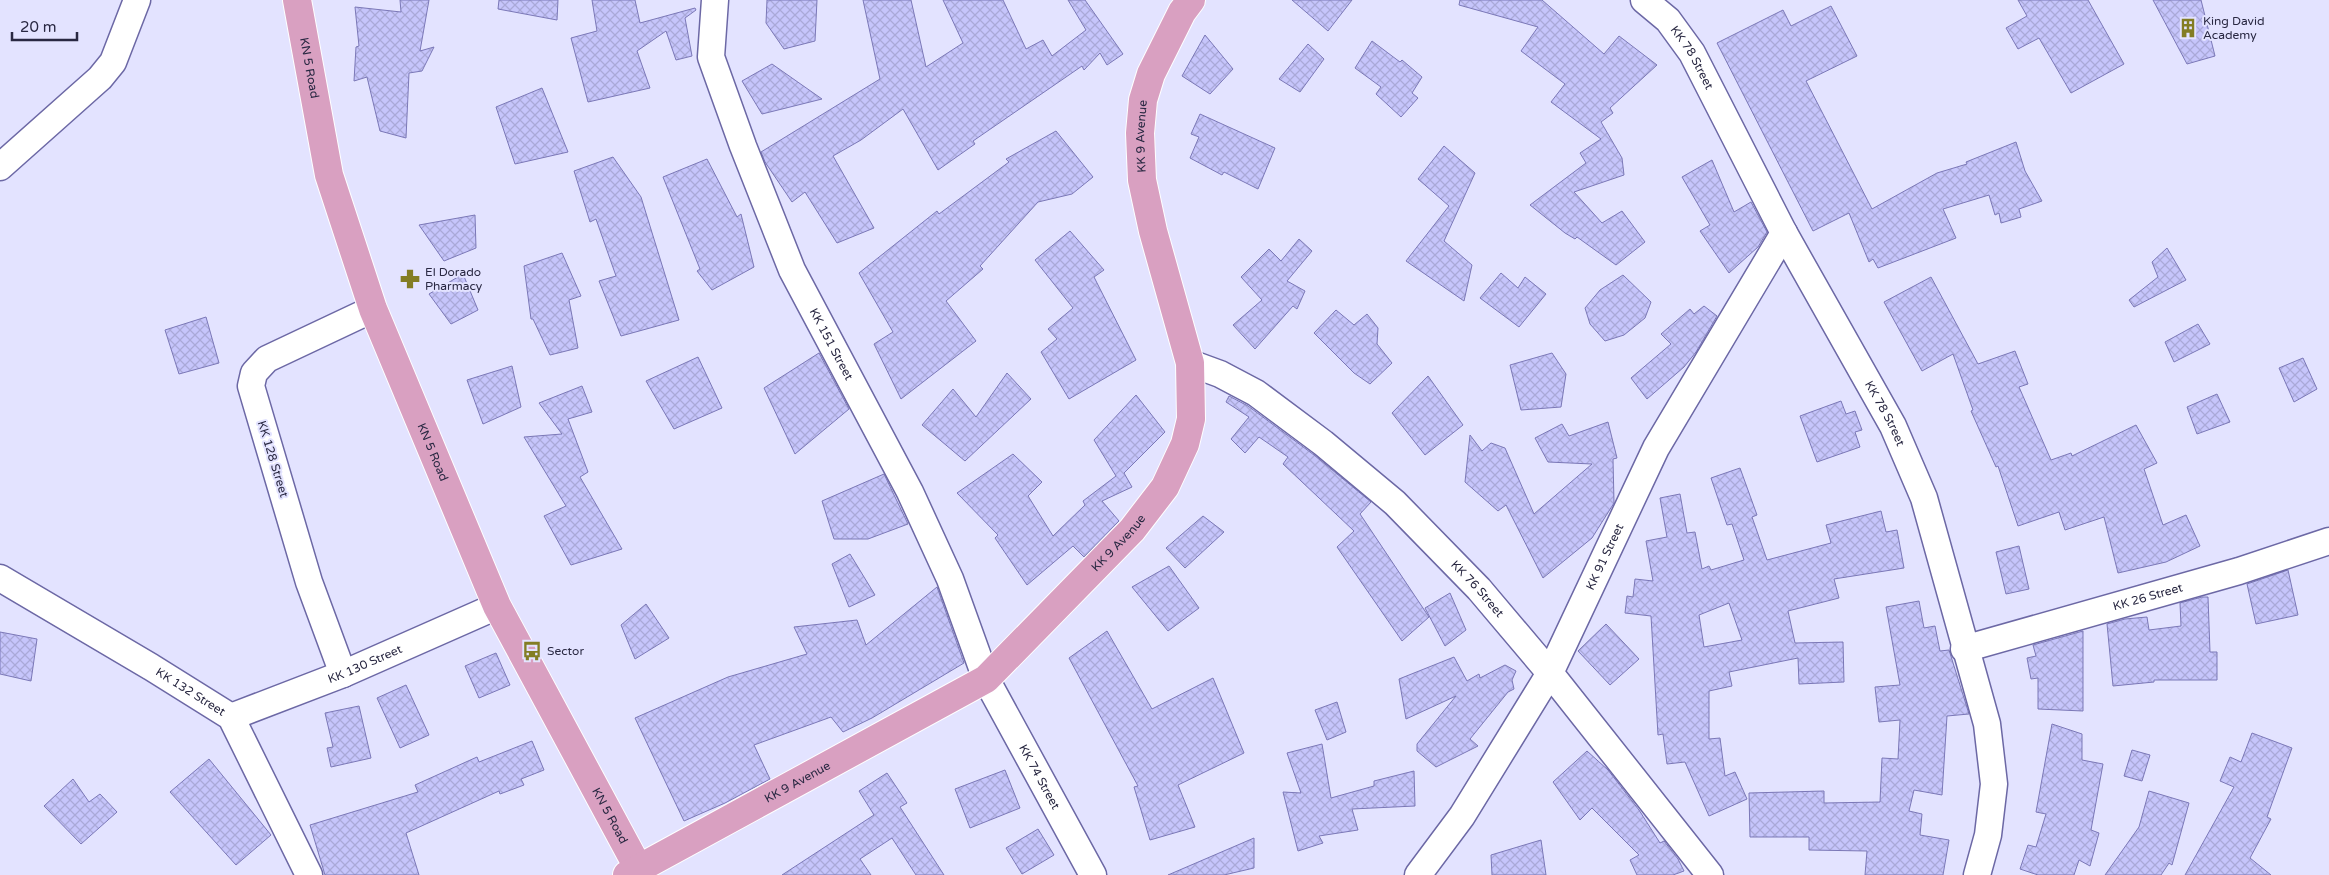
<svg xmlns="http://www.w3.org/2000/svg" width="2329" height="875" font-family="'Varela Round',sans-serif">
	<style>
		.building { fill: url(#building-cross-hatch); stroke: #7b78b7; fill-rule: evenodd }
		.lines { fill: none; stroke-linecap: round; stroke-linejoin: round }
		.minor-casing { stroke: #6c68a5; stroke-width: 29 }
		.major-casing { stroke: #fff; stroke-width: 30 }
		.minor { stroke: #fff; stroke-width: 26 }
		.major { stroke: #d9a0c1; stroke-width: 28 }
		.labels { text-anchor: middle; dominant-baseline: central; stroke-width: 4; stroke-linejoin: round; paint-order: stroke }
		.poi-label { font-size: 12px; fill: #292842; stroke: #e3e3ff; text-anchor: start }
		.street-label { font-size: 12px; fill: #292842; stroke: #e3e3ff }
	</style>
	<defs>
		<pattern id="building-cross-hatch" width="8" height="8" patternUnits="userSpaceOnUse" patternTransform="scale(1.25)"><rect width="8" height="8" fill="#c6c5fb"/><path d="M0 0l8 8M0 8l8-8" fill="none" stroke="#aaa9d8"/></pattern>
	</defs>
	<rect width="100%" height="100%" fill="#e3e3ff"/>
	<g class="building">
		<polygon points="400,0 429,0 420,51 434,47 422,71 409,73 406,138 380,131 367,77 354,81 356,47 359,46 355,7 401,12"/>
		<polygon points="499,0 558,0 557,20 498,9"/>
		<polygon points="592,0 635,0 640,23 695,8 696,10 685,18 692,56 676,60 666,31 637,51 650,88 588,102 571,38 597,31"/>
		<polygon points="767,0 817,0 815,41 784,49 766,23"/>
		<polygon points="863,0 911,0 926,67 963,43 943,0 1003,0 1026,49 1043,40 1052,56 1086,30 1068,0 1085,0 1123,54 1107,65 1100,53 1084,70 1082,66 973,141 975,144 938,170 903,109 861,140 833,156 874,228 837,243 805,192 792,202 765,162 761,152 880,79"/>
		<polygon points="1292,0 1352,0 1328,31"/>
		<polygon points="1460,0 1542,0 1604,54 1619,36 1657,65 1610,108 1613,113 1601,122 1622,158 1624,175 1574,192 1602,223 1622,211 1645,242 1616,265 1577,237 1575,239 1565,233 1530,205 1586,163 1580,153 1601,139 1551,102 1565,84 1521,51 1538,27 1459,5"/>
		<polygon points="2018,0 2088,0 2124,64 2071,93 2039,38 2018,49 2006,28 2027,16"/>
		<polygon points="2153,0 2201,0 2215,56 2187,64"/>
		<polygon points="1831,6 1857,56 1806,81 1872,209 1937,173 1967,164 1966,162 2016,142 2025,171 2042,201 2019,209 2021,217 2001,223 1999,213 1995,215 1989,195 1943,209 1956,238 1878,268 1873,259 1869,262 1849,213 1813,231 1717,43 1783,10 1791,26"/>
		<polygon points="1205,35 1233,69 1210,94 1182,76"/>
		<polygon points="1372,41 1400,62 1402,60 1422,77 1412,93 1418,98 1401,117 1376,94 1381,87 1355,68"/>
		<polygon points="1308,44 1324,59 1300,92 1279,79"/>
		<polygon points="772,64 822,99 762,114 742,81"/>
		<polygon points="542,88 568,152 515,164 496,107"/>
		<polygon points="1200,114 1275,148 1258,189 1224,172 1222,175 1190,158 1199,137 1191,134"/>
		<polygon points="1056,131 1093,177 1072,194 1038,202 980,266 983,269 946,301 976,341 901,399 874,344 893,332 859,273 937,211 939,214 1009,162 1006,159"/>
		<polygon points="1444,146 1475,173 1444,241 1472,265 1464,301 1406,261 1449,206 1418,179"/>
		<polygon points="613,157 641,197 679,320 621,336 599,281 616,276 596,219 590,222 574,171"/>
		<polygon points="707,159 737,217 741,214 754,267 712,290 697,271 700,269 663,177"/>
		<polygon points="1712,160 1734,212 1751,202 1767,232 1758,247 1729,273 1700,231 1710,225 1682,177"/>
		<polygon points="475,215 476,248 444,261 419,225"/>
		<polygon points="1070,231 1104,270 1094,277 1136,360 1069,399 1041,352 1057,339 1048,329 1073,308 1035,260"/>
		<polygon points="1299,239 1312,251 1287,281 1305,291 1297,309 1293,306 1255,349 1233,325 1262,300 1241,277 1269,249 1281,261"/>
		<polygon points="2167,248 2186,280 2134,307 2129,300 2158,277 2152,262"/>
		<polygon points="562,253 581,296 569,300 578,348 550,355 533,319 531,319 524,266"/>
		<polygon points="1501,273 1518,288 1525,277 1546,294 1519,327 1480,298"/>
		<polygon points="463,274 478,310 451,324 429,294"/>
		<polygon points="1623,275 1651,302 1645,318 1624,335 1605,341 1590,324 1585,308 1600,290"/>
		<polygon points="1931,277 1978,364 2015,351 2028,384 2019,387 2051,460 2071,453 2072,456 2136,425 2157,463 2144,469 2163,525 2186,515 2200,546 2166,562 2118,573 2104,517 2065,530 2059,512 2018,526 1998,466 1996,467 1971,411 1973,410 1953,354 1922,371 1884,302"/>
		<polygon points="1704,306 1717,316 1696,352 1684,367 1647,399 1631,378 1671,344 1661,334 1690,309 1694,314"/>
		<polygon points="1336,310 1354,325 1367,314 1378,328 1377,344 1392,363 1370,384 1354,373 1314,333"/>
		<polygon points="206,317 219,363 179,374 165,330"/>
		<polygon points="2198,324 2210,344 2174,362 2165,342"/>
		<polygon points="819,353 849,409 795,454 764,388"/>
		<polygon points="1552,353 1566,374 1561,407 1521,410 1510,365"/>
		<polygon points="698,357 722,408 674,429 646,381"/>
		<polygon points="2303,358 2317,389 2294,402 2279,368"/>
		<polygon points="512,366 521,407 483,424 467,380"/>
		<polygon points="1007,373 1031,399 965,461 922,425 953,389 976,417"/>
		<polygon points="1428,376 1463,425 1425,455 1392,413"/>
		<polygon points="582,386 592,412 568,419 588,472 580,477 622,549 571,565 544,516 566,506 524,437 562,434 539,403"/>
		<polygon points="2217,394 2230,422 2197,434 2187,407"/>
		<polygon points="1136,395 1165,432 1124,473 1132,487 1102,501 1119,521 1084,557 1073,546 1027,585 995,538 998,535 957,493 1013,454 1042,482 1028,496 1053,536 1085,505 1083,501 1116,476 1094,440"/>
		<polygon points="1229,396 1248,406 1314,455 1371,502 1360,514 1429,617 1402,641 1337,547 1354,531 1283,464 1288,457 1259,437 1245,453 1231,439 1249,417 1226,402"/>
		<polygon points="1841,401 1846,414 1855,411 1862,430 1855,432 1860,447 1817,462 1800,416"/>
		<polygon points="1608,422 1617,458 1613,459 1614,503 1592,538 1543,578 1506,505 1498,511 1465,482 1470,435 1482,451 1491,443 1505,448 1534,514 1592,464 1548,462 1535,438 1562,424 1569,436"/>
		<path d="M1740,468L1757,515L1752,517L1767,560L1831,543L1826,525L1881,511L1886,532L1897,530L1904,568L1834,579L1839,598L1788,611L1795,643L1843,642L1844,682L1799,684L1798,658L1729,672L1732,686L1709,691V739L1720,738L1725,776L1735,772L1747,799L1709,816L1685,762L1667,764L1663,734L1658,735L1651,616L1625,613L1627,596L1633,597L1635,579L1653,581L1646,541L1667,537L1660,498L1680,494L1687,533L1695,532L1702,569L1709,566L1711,570L1744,560L1732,524L1727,525L1711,478ZM1729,603L1742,640L1704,647L1699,615Z"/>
		<polygon points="884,474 908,524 868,539 834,539 822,501"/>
		<polygon points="1203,516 1224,532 1185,568 1166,548"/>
		<polygon points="2019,546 2029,589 2006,594 1996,552"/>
		<polygon points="850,554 875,595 849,607 832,564"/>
		<polygon points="1169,566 1199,608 1168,631 1132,587"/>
		<polygon points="2288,570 2298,615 2256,624 2247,584"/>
		<polygon points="937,587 964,663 872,718 843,732 831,717 754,745 770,779 725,803 684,821 635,718 728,677 807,654 794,627 857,620 866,645"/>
		<polygon points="1450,593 1466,630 1445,646 1425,608"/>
		<polygon points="2202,597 2208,597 2210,652 2217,652 2217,680 2154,680 2154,682 2113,686 2107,624 2125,619 2147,617 2149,630 2181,626 2180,603"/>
		<polygon points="1919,601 1924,628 1935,626 1940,651 1949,650 1969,714 1947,716 1942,795 1914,790 1909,811 1922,814 1920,835 1949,840 1943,875 1865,875 1867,851 1809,850 1809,837 1750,837 1749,793 1824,791 1824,803 1880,802 1882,758 1898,759 1900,720 1879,722 1875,687 1900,685 1886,607"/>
		<polygon points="646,604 669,638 635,659 621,625"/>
		<polygon points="1606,624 1639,659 1610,685 1578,651"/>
		<polygon points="1107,631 1152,709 1213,678 1244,753 1178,785 1195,827 1150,840 1134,787 1138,786 1069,658"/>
		<polygon points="2083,631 2083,711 2038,709 2038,678 2031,679 2027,658 2036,656 2033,645"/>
		<polygon points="0,632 37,639 31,681 0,674"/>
		<polygon points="496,653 510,685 479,698 465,666"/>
		<polygon points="1454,657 1467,681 1479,674 1480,678 1505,665 1516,671 1512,680 1514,689 1508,692 1470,739 1478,746 1436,767 1417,751 1417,744 1456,696 1406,719 1399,679"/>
		<polygon points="406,685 429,735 400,748 377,698"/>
		<polygon points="1337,702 1346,732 1327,740 1315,710"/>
		<polygon points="359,706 371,758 331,767 327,748 333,747 325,713"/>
		<polygon points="2052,724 2082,734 2082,760 2103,764 2091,830 2099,833 2090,866 2079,860 2074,875 2038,875 2020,869 2028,845 2036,847 2046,814 2036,812"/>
		<polygon points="2252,733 2292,748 2267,817 2271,819 2250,858 2271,875 2185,875 2234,787 2220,781 2230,757 2241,762"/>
		<polygon points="532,741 544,770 521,779 524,785 500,794 499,791 406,833 419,875 325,875 310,825 418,792 415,785 477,757 479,762"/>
		<polygon points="1322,744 1331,798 1374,786 1374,781 1414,771 1415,806 1352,809 1358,830 1319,836 1323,843 1298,851 1283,792 1301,793 1287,753"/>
		<polygon points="2132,750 2150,755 2142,781 2124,776"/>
		<polygon points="1587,751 1608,770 1639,810 1660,843 1664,841 1678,859 1684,871 1673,875 1637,875 1630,860 1639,855 1592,808 1580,820 1553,782"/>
		<polygon points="209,759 271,835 236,865 170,792"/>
		<polygon points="1005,770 1020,808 970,828 955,789"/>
		<polygon points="887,773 907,803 900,807 944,875 916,875 892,838 860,859 871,875 782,875 874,815 859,791"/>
		<polygon points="73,779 89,802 100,794 117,812 81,844 44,806"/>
		<polygon points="2149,791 2189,803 2172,865 2169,863 2161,875 2105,875 2139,827"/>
		<polygon points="1038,829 1054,855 1022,874 1006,848"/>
		<polygon points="1254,838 1254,868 1224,875 1168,875"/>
		<polygon points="1541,840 1546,875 1492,875 1491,855"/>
	</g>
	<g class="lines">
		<defs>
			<g id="minor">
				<path id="s1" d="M715,0L711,57L743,146L792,270L910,492L950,579L986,679L1093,875"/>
				<path id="s2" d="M1644,0L1668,20L1692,53L1784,233L1893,426L1924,498L1987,724L1994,784L1988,835L1977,875"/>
				<polyline points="0,167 100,78 113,62 137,0"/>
				<path id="s3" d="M1190,363L1220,374L1256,393L1323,443L1395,503L1479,589L1550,673L1710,875"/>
				<path id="s4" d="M0,578L151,667L231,717L309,875"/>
				<path id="s5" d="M1964,649L2239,571L2329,541"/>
				<polyline points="343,674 309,582 251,386 254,373 267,359 373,309"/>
				<path id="s6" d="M231,717L343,674L497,606"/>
				<path id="s7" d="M1418,875L1462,816L1550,673L1656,448L1784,233"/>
			</g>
			<g id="major">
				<path id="s8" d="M297,0L329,175L373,309L497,606L642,875"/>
				<path id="s9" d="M627,875L986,679L1132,530L1165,487L1185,444L1191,419L1190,363L1153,231L1142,180L1140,133L1143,100L1151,74L1182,12L1191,0"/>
			</g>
		</defs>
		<use href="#minor" class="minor-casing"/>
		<use href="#major" class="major-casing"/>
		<use href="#minor" class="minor"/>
		<use href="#major" class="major"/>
	</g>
	<defs>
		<symbol id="building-bare" viewBox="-9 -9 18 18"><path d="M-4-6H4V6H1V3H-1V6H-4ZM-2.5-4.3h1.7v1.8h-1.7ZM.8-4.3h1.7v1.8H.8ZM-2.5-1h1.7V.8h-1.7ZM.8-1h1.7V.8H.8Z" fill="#837d24" stroke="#e3e3ff" stroke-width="2.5" paint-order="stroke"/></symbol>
		<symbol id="pharmacy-bare" viewBox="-9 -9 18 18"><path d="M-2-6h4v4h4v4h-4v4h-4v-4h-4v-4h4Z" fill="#837d24" stroke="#e3e3ff" stroke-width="2.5" paint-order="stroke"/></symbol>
		<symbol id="bus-bare" viewBox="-9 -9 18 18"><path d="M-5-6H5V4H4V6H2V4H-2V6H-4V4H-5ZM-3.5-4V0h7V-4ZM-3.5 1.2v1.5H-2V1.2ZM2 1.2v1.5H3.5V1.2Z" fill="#837d24" stroke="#e3e3ff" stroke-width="2.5" paint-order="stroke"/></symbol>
	</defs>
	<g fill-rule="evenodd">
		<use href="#building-bare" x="2174" y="14" width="28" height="28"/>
		<use href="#pharmacy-bare" x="396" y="265" width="28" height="28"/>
		<use href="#bus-bare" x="518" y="637" width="28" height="28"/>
	</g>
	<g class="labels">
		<g class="poi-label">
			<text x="2203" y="21">King David<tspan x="2203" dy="14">Academy</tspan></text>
			<text x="425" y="272">El Dorado<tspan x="425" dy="14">Pharmacy</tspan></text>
			<text x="547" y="651">Sector</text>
		</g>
		<g class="street-label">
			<text stroke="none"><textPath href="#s2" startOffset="76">KK 78 Street</textPath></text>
			<text stroke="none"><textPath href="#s8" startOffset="69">KN 5 Road</textPath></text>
			<text stroke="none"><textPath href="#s9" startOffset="1034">KK 9 Avenue</textPath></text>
			<text stroke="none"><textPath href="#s1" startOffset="369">KK 151 Street</textPath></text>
			<text stroke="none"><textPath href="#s2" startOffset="481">KK 78 Street</textPath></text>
			<text stroke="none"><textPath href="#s8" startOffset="474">KN 5 Road</textPath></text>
			<text transform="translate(273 459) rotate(73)">KK 128 Street</text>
			<text stroke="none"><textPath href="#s9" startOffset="599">KK 9 Avenue</textPath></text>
			<text stroke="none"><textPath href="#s7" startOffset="370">KK 91 Street</textPath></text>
			<text stroke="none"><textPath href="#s3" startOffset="369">KK 76 Street</textPath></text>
			<text stroke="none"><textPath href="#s5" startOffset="191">KK 26 Street</textPath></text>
			<text stroke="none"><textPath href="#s6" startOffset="144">KK 130 Street</textPath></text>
			<text stroke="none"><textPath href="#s4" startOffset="222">KK 132 Street</textPath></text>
			<text stroke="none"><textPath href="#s1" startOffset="850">KK 74 Street</textPath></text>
			<text stroke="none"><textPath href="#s9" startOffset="194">KK 9 Avenue</textPath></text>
			<text stroke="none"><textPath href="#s8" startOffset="879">KN 5 Road</textPath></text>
		</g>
	</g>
	<path d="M12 32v8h65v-8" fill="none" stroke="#292842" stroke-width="2.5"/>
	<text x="20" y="32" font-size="15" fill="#292842" stroke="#e3e3ff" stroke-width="4" paint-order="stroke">20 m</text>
</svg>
